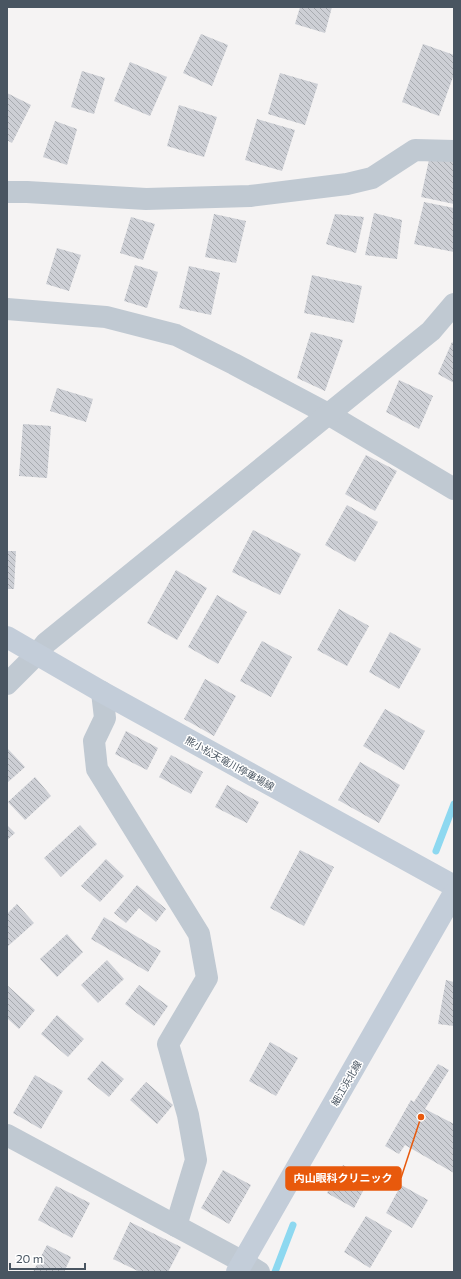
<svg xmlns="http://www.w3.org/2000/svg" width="461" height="1279" font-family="Commissioner,'Noto Sans JP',sans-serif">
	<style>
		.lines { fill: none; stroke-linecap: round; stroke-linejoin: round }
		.stream { stroke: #8dd8f0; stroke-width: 7 }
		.building { fill: url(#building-back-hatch) }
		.street { stroke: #c0c9d2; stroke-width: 22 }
		.secondary { stroke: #c3cdd9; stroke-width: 22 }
		.labels { text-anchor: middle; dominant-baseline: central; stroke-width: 3; stroke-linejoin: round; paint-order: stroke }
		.street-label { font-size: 10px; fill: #495561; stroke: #fff }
		.leader { fill: none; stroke: #e8590c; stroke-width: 1.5 }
		.callout-dot { fill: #e8590c; stroke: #fff; stroke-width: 1.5 }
		.callout { fill: #e8590c; stroke: #e8590c; stroke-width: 1.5 }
		.callout-label { font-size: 11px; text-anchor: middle; font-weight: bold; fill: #fff }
	</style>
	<defs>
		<pattern id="building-back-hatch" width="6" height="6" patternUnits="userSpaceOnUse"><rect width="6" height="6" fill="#cdcfd5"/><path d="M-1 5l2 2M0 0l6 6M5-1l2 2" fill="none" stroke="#a8abb0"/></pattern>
	</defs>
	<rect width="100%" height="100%" fill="#f5f3f3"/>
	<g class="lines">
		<g class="stream">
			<polyline points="436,851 454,804"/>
			<polyline points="275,1272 293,1225"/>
		</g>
	</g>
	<g class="building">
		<polygon points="300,7 332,7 325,33 295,24"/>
		<polygon points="201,34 228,45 212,86 183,73"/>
		<polygon points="423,44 454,55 454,74 439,116 402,102"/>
		<polygon points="130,62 167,77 150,116 114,101"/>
		<polygon points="82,71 105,78 94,114 71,107"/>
		<polygon points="280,73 318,84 305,125 268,114"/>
		<polygon points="7,93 31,105 12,143 7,140"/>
		<polygon points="179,105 217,117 204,157 167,146"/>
		<polygon points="257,119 295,130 282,171 245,160"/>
		<polygon points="55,121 77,129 67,165 43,157"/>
		<polygon points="430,155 454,160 454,204 421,197"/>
		<polygon points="424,202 454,208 454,252 414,244"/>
		<polygon points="374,213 402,220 397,259 365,255"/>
		<polygon points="214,214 246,221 236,263 205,257"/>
		<polygon points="335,214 364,217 356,253 326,244"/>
		<polygon points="131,217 155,224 143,260 120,253"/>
		<polygon points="57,248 81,255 69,291 46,284"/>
		<polygon points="135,265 158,272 147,308 124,301"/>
		<polygon points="189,266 220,273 211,315 179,308"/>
		<polygon points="312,275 362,286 354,323 304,313"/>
		<polygon points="311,332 343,340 325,391 297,378"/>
		<polygon points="452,342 454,344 454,383 438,374"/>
		<polygon points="399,380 433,396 419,429 386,412"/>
		<polygon points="57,388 93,399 86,422 50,411"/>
		<polygon points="23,424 51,426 47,478 19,476"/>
		<polygon points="366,455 397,471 375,511 345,494"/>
		<polygon points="347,505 378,522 355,562 325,545"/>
		<polygon points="253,530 301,554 280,595 232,572"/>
		<polygon points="7,551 16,551 14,589 7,589"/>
		<polygon points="176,570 207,588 177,640 147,623"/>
		<polygon points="217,595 247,612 218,664 188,647"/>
		<polygon points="339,609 369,626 347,666 317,650"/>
		<polygon points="390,632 421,649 399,689 369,672"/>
		<polygon points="262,641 292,657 271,697 240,681"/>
		<polygon points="205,679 236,696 214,736 184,719"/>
		<polygon points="385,709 425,731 404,770 363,746"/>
		<polygon points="126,731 158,748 147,770 115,754"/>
		<polygon points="8,749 25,767 7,783 7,750"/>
		<polygon points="171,755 203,772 191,794 159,777"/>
		<polygon points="360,762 400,785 379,823 338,800"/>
		<polygon points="35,777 51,796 25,820 8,802"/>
		<polygon points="227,785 259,802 247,823 215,807"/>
		<polygon points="7,825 15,833 7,840"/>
		<polygon points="80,825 97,844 61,877 44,858"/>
		<polygon points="300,850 334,867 304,926 270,908"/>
		<polygon points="106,859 124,876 100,902 81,886"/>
		<polygon points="137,885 166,909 156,922 139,908 126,923 114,913"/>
		<polygon points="17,904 34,923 7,947 7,914"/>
		<polygon points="104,917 161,951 148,972 91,939"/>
		<polygon points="67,934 83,952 57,977 40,959"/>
		<polygon points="107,960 124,979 98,1003 81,985"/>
		<polygon points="446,980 454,982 454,1026 438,1024"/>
		<polygon points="139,985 168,1006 154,1026 125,1004"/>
		<polygon points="8,986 35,1010 19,1029 7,1018 7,988"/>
		<polygon points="57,1015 84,1039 68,1057 41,1034"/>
		<polygon points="270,1042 298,1058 276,1096 249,1081"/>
		<polygon points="102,1061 124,1079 109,1097 87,1079"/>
		<polygon points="438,1064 449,1070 425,1109 454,1124 454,1173 405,1145 399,1154 385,1146 411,1100 414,1102"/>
		<polygon points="35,1075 63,1091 41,1129 13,1113"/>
		<polygon points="146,1082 173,1105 157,1124 130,1100"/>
		<polygon points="343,1165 369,1180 354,1208 327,1193"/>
		<polygon points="223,1170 251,1185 229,1224 201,1208"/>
		<polygon points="401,1185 428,1200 412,1228 386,1213"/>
		<polygon points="56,1186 90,1203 72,1238 38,1220"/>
		<polygon points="366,1216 392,1231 370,1268 344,1252"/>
		<polygon points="130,1222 181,1247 168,1272 140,1272 113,1259"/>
		<polygon points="47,1245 71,1257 64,1272 33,1272"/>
	</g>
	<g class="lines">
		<g class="street">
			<polyline points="7,192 27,192 146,199 250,196 347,184 372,178 415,150 454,151"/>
			<polyline points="7,309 106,317 176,335 234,364 328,414 454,489"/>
			<polyline points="7,684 37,654 46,643 431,331 454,304"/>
			<polyline points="102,692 105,718 94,741 97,769 199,934 207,978 168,1044 188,1115 196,1160 176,1226"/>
			<polyline points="7,1135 243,1262 259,1272"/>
		</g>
		<g class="secondary">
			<polyline points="7,637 102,692 454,886"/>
			<polyline points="237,1272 454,893"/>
		</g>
	</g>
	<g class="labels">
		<g class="street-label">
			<text transform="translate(230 763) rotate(29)">熊小松天竜川停車場線</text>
			<text transform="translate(346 1083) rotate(-60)">細江浜北線</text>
		</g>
	</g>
	<path class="leader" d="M421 1117L401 1178"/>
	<circle class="callout-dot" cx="421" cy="1117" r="4"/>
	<rect class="callout" x="286" y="1167" width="115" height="23" rx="4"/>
	<g class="callout-label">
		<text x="343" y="1182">内山眼科クリニック</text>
	</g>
	<rect width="461" height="1279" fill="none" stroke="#495561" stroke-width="16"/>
	<path d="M10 1263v6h75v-6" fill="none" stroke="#495561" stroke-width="2"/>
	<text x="16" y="1263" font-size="12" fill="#495561" stroke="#ffffff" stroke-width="3" paint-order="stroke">20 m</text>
</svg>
